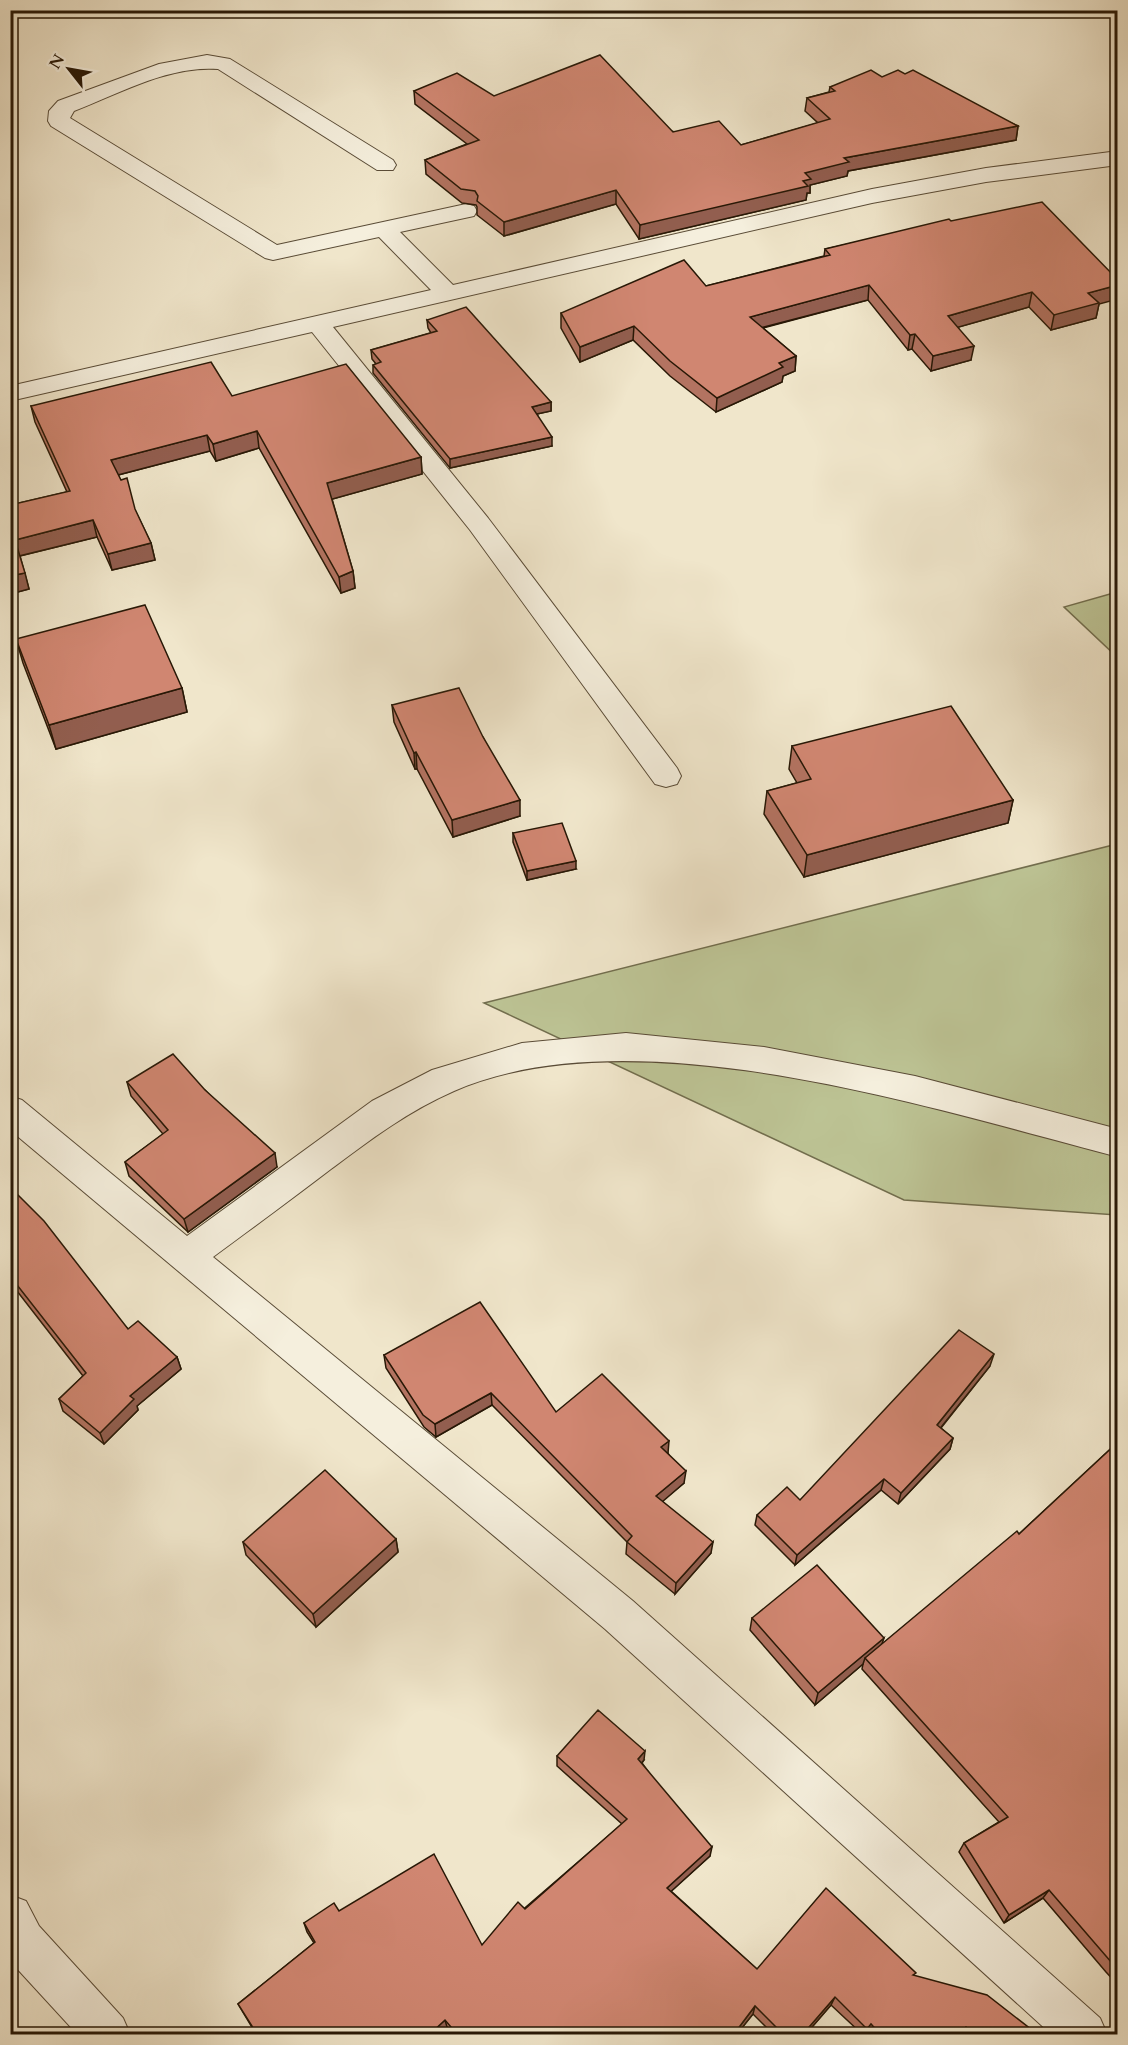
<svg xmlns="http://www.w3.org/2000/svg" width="1128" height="2045" font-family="Cardo,serif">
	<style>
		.green { fill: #bdc495; stroke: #726e4e; stroke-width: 1.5 }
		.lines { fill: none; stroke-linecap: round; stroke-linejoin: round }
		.minor-casing { stroke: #5a4c37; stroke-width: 2 }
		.minor { fill: #f5efdd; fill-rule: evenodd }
		.wall { fill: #b37361; stroke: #281806; stroke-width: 1.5 }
		.shaded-wall { fill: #925e4f; stroke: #281806; stroke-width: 1.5 }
		.building { fill: #d08671; stroke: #281806; stroke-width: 1.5 }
	</style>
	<rect width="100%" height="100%" fill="#f0e6cb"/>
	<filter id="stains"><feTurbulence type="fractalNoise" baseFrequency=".00333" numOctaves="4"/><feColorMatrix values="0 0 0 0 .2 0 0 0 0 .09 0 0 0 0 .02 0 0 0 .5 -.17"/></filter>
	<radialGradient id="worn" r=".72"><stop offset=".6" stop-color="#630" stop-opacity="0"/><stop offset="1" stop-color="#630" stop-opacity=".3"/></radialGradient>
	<g class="green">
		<polygon points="1117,592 1118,592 1117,657 1064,607"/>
		<polygon points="1117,844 1117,1215 904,1200 484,1003"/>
	</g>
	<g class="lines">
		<defs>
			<g id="minor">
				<path d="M207,55L230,59L393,160L396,165L393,170H377L218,69C169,65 118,94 74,111L70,118L277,245L466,204L474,206L477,211L474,216L400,232L453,285L872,189L986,168L1118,151V165L986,182L872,203L333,327L488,518L677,768L681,776L677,784L666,787L655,784L470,530L312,332L10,401V386L431,290L379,237L273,260L265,258L51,126L48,121L49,111L58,101L159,64Z"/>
				<path d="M626,1033L764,1047L915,1076L1118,1129V1157C934,1109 634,1012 454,1091C408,1111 370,1140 331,1169C292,1199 252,1228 213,1257L633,1601L1100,2018L1107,2034H1051L605,1629L10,1130V1096L22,1100L187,1236L372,1101L432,1070L522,1043Z"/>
				<polygon points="10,1895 26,1901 39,1926 123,2018 130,2034 77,2034 10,1961"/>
			</g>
		</defs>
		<use href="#minor" class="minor-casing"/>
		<use href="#minor" class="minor"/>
	</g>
	<g class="wall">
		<polygon points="905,74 1018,126 1016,140 848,171 847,176 810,185 810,193 807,193 806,200 639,239 616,204 504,236 477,215 477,207 476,205 462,203 426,174 425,160 467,144 415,104 414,91 494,96 741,145 818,123 805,111 807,98 829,92 830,87 882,77"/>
		<polygon points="951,221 1099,304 1096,318 1051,330 1029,307 958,327 971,360 931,371 912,349 908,350 868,300 763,328 796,356 795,371 783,376 782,382 716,412 670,376 633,340 580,362 561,328 561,313 706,286 824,256 825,249"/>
		<polygon points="427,320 551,402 551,411 537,414 552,446 450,468 373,373 373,365 376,364 372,359 371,350 431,333 428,328"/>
		<polygon points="232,396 421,457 422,474 332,499 353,571 355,588 341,593 259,448 216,461 210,451 118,475 151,543 155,560 112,570 97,537 20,556 29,589 10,594 10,505 67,492 35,422 31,406"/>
		<polygon points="16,639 182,688 187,712 56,749 23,663"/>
		<polygon points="392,705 483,737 520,816 453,837 417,769 415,769 394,722"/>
		<polygon points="792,746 1013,800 1008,823 804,877 764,814 767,791 797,783 789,769"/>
		<polygon points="513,833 576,869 527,880 513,842"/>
		<polygon points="127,1082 205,1090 277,1167 188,1232 129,1176 125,1162 163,1134 131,1096"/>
		<polygon points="10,1199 128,1329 177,1357 181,1369 137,1406 138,1410 104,1444 63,1411 59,1399 83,1376 10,1282"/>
		<polygon points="384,1355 556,1412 668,1453 684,1483 662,1501 711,1553 675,1594 626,1554 627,1542 492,1405 436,1437 424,1427 386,1368"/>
		<polygon points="990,1366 941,1428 953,1438 950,1449 898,1504 881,1490 795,1565 755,1525 757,1515 800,1500"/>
		<polygon points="1118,1442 1118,1985 1106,1972 1043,1898 1004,1923 959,1852 964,1843 999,1822 862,1669 863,1664 815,1705 750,1630 752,1618 881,1645 1019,1534"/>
		<polygon points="396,1539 398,1552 316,1627 246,1555 243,1542"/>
		<polygon points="557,1756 644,1760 642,1763 710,1856 671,1891 757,1969 915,1976 1029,2034 870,2034 868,2031 865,2034 862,2034 831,2005 806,2034 773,2034 753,2014 737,2034 453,2034 447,2027 439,2034 256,2034 238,2004 314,1943 307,1932 304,1923 339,1911 482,1945 622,1824 557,1766"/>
	</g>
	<g class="shaded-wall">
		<polygon points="1018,126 1016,140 848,171 847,176 810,185 810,193 807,193 806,200 639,239 640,225 805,173 844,158"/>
		<polygon points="616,190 616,204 504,236 504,222"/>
		<polygon points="869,285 868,300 749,331 750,317"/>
		<polygon points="1118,285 1118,299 1099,304 1096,318 1051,330 1054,315 1088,293"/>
		<polygon points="1032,292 1029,307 945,331 948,316"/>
		<polygon points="634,326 633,340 580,362 580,347"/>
		<polygon points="915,334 912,349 908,350 910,335"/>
		<polygon points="974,346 971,360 931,371 933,356"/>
		<polygon points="796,356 795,371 783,376 782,382 716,412 717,398 779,363"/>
		<polygon points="551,402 551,411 532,415 532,407"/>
		<polygon points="257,431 259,448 216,461 213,444"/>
		<polygon points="207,435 210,451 114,476 111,460"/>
		<polygon points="552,437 552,446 450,468 450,459"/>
		<polygon points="421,457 422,474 329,500 327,483"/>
		<polygon points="93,520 97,537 19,556 15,540"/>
		<polygon points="151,543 155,560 112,570 108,554"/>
		<polygon points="353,571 355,588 341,593 339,577"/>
		<polygon points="25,573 29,589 10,594 10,576"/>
		<polygon points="182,688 187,712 56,749 49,725"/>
		<polygon points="416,752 417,769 415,769 414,753"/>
		<polygon points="520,800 520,816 453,837 452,820"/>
		<polygon points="1013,800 1008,823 804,877 807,855"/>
		<polygon points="576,861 576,869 527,880 527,871"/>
		<polygon points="275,1153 277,1167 188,1232 184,1219"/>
		<polygon points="994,1354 990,1366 934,1436 937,1425"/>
		<polygon points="177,1357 181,1369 137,1406 138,1410 104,1444 100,1433 130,1396"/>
		<polygon points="491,1393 492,1405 436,1437 435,1424"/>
		<polygon points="953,1438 950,1449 898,1504 901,1493"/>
		<polygon points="669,1441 668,1453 660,1459 661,1447"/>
		<polygon points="686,1471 684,1483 655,1508 656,1496"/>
		<polygon points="884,1479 881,1490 795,1565 797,1555"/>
		<polygon points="396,1539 398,1552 316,1627 313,1614"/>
		<polygon points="713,1542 711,1553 675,1594 676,1583"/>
		<polygon points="884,1638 880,1650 865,1658 863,1664 815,1705 818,1693"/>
		<polygon points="645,1751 644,1760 637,1768 638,1759"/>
		<polygon points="712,1847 710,1856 666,1896 667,1888"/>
		<polygon points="1049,1890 1043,1898 1004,1923 1009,1915"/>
		<polygon points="835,1997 831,2005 806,2034 803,2034"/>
		<polygon points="755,2006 753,2014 737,2034 734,2034"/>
		<polygon points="445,2020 447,2027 439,2034 430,2034"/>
	</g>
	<g class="building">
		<polygon points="600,55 673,132 719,121 741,145 830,119 807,98 835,91 830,87 871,70 882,77 898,70 905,74 913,70 1018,126 844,158 849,162 805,173 811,179 803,181 808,186 640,225 616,190 504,222 477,201 478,196 475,191 461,189 425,160 479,140 414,91 457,73 494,96"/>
		<polygon points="1042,202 1118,280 1118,285 1088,293 1099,303 1054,315 1032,292 948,316 974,346 933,356 915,334 910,335 869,285 750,317 796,356 779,363 783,367 717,398 670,361 634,326 580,347 561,313 684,260 706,286 830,255 825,249 949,219 951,221"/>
		<polygon points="466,307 551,402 532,407 552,437 450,459 373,365 381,362 371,350 437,331 427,320"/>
		<polygon points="211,362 232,396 346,364 421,457 327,483 353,571 339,577 257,431 213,444 207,435 111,460 121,480 127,478 135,509 151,543 108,554 93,520 15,540 25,573 10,576 10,505 70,491 31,406"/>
		<polygon points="145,605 182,688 49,725 16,639"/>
		<polygon points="459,688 483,737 520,800 452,820 416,752 414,753 392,705"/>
		<polygon points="951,706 1013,800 807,855 767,791 811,779 792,746"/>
		<polygon points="562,823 576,861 527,871 513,833"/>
		<polygon points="173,1054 205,1090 275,1153 184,1219 125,1162 168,1130 127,1082"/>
		<polygon points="17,1194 44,1221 128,1329 138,1321 177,1357 130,1396 134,1399 100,1433 59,1399 86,1373 10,1276 10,1199"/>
		<polygon points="480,1302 556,1412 602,1374 669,1441 661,1447 686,1471 656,1496 713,1542 676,1583 627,1542 632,1536 491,1393 435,1424 423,1415 384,1355"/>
		<polygon points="959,1330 994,1354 937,1425 953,1438 901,1493 884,1479 797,1555 757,1515 787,1487 800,1500"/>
		<polygon points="1118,1442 1118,1970 1049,1890 1009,1915 964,1843 1008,1817 865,1658 1017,1531 1019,1534"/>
		<polygon points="325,1470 396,1539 313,1614 243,1542"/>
		<polygon points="817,1565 884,1638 818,1693 752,1618"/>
		<polygon points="598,1710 645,1751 638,1759 712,1847 667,1888 757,1969 826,1888 916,1973 913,1975 987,1995 1032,2030 1029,2034 974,2034 966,2027 960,2034 880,2034 871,2024 867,2029 835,1997 803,2034 783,2034 755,2006 734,2034 457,2034 445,2020 430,2034 257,2034 238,2004 315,1942 304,1923 334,1903 339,1911 434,1854 482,1945 518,1902 525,1909 627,1819 557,1756"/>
	</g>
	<rect width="1128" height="2045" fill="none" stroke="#f0e6cb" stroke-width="36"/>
	<rect x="12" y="12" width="1104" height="2021" fill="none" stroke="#281806" stroke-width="3"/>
	<rect x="18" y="18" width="1092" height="2009" fill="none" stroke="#281806" stroke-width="1.5"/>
	<g transform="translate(69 69) rotate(301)" stroke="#f5efdd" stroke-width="4.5" paint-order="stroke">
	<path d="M0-4.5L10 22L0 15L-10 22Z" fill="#281806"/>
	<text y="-9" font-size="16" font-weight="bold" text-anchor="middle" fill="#281806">N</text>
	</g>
	<rect width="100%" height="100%" filter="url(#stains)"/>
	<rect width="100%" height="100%" fill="url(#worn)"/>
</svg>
